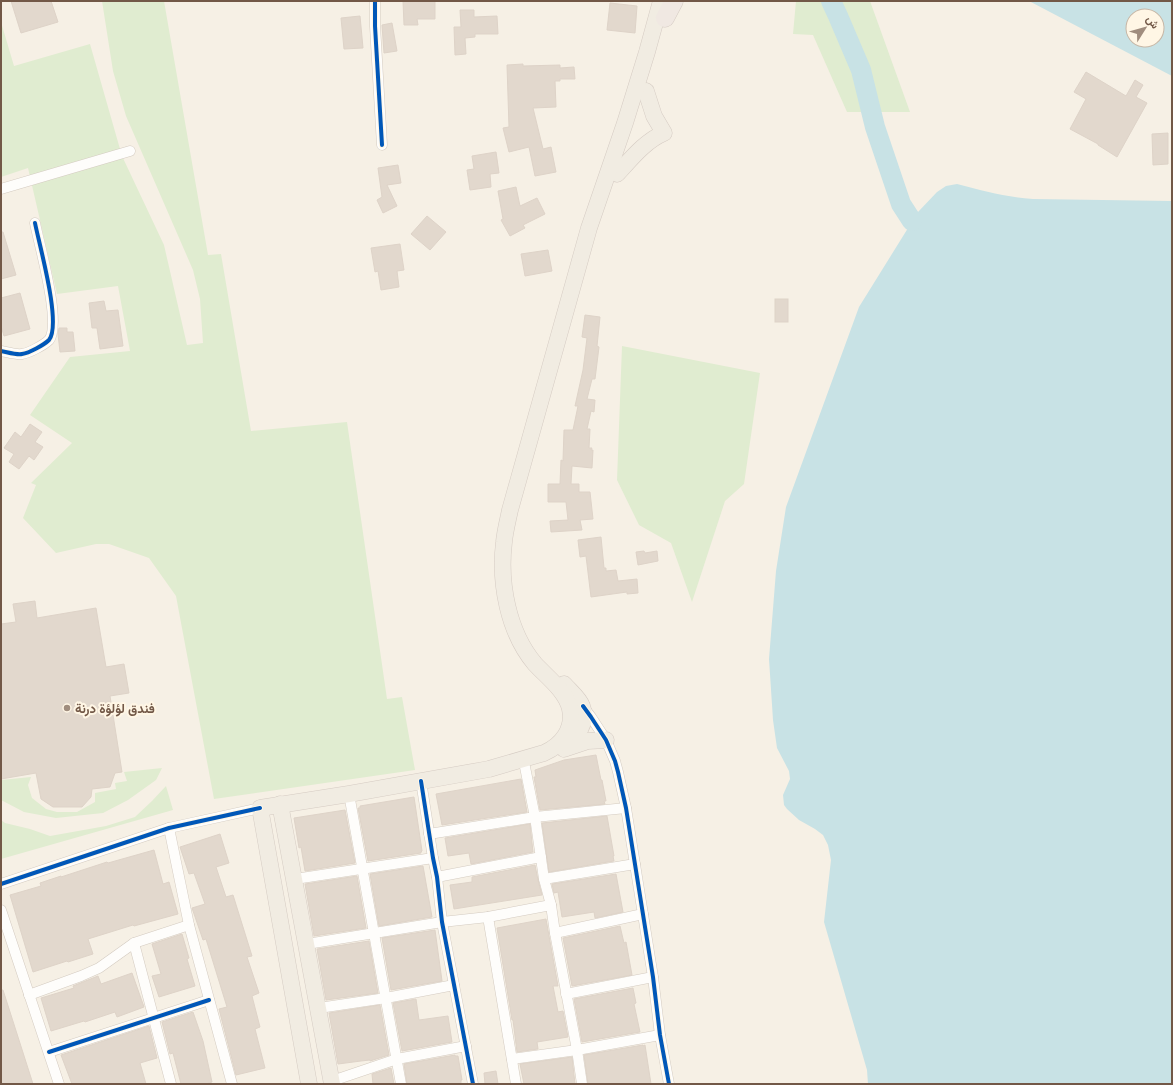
<svg xmlns="http://www.w3.org/2000/svg" width="1173" height="1085" font-family="Inter,Vazirmatn,sans-serif">
	<style>
		.green { fill: #e0ecd0 }
		.water { fill: #c8e2e5; fill-rule: evenodd }
		.lines { fill: none; stroke-linecap: round; stroke-linejoin: round }
		.river { stroke: #c8e2e5; stroke-width: 20 }
		.building { fill: #e2d8cd; stroke: #ded3c8 }
		.street-casing { stroke: #d4cbc1; stroke-width: 11 }
		.primary-casing { stroke: #d5cbc3; stroke-width: 17 }
		.highway-casing { stroke: #d5cbc3; stroke-width: 19 }
		.street { stroke: #fefdfb; stroke-width: 10 }
		.primary { stroke: #f1ece2; stroke-width: 16 }
		.highway { stroke: #f0e8e2; stroke-width: 18 }
		.cycleway-casing { stroke: #fff6e5; stroke-width: 6 }
		.cycleway { stroke: #0057b8; stroke-width: 4 }
		.poi-dot { fill: #a08d7e; stroke: #fff6e5; stroke-width: 1.5 }
		.labels { text-anchor: middle; dominant-baseline: central; stroke-width: 4; stroke-linejoin: round; paint-order: stroke }
		.poi-label { font-size: 13px; font-weight: bold; fill: #725847; stroke: #fff6e5; text-anchor: start }
	</style>
	<rect width="100%" height="100%" fill="#f6f0e5"/>
	<g class="green">
		<polygon points="102,1 164,1 208,255 221,254 251,431 347,422 387,699 402,697 415,770 214,799 176,596 149,558 109,544 96,544 56,553 23,518 36,485 31,483 72,443 30,415 70,357 130,351 118,286 57,294 28,168 1,177 1,22 14,66 90,44 122,156 164,245 187,345 203,343 200,299 193,270 126,116 113,71"/>
		<polygon points="796,1 870,1 910,112 847,112 813,35 793,34"/>
		<polygon points="622,346 760,373 744,484 725,501 692,602 671,543 639,525 617,480"/>
		<polygon points="162,768 156,780 128,800 103,813 56,818 24,812 1,800 1,780 31,777 28,785 32,798 46,809 57,812 77,812 95,802 95,793 116,789 115,783 127,781 124,772"/>
		<polygon points="166,786 173,810 1,859 1,820 5,823 30,829 50,836 106,826 135,817 152,801"/>
	</g>
	<g class="water">
		<path d="M1029,1H1172V76ZM1133,16H1157V40H1133Z"/>
		<path d="M957,184C983,191 1006,197 1033,199L1172,201V1084H868L867,1070L824,922L831,860L828,845L823,835L815,829L799,820L787,809L784,805L783,795L790,779L789,771L777,748L773,720L769,659L776,571L786,507L859,307L918,212L937,192L946,186Z"/>
	</g>
	<g class="lines">
		<polyline class="river" points="831,1 838,16 861,70 875,127 901,204 912,221"/>
	</g>
	<g class="building">
		<polygon points="11,1 51,1 58,22 21,33"/>
		<polygon points="403,1 435,1 435,19 417,19 418,25 404,25"/>
		<polygon points="610,3 637,6 635,33 607,30"/>
		<polygon points="460,10 474,10 474,17 497,16 498,34 475,34 475,37 465,38 466,54 455,55 454,27 461,27"/>
		<polygon points="360,16 363,48 344,49 341,18"/>
		<polygon points="392,23 397,51 384,53 382,25"/>
		<polygon points="523,64 523,66 560,65 560,68 574,67 575,79 560,79 560,81 555,81 556,107 533,108 543,149 551,147 556,172 535,176 529,147 509,152 503,128 509,127 507,65"/>
		<polygon points="1086,72 1126,96 1135,80 1143,85 1136,97 1147,103 1117,157 1098,145 1098,144 1070,129 1086,99 1074,92"/>
		<polygon points="1168,133 1168,164 1153,165 1152,134"/>
		<polygon points="496,152 499,173 490,174 491,187 470,190 467,170 474,169 472,156"/>
		<polygon points="398,165 401,183 387,185 397,206 383,213 377,200 382,197 378,168"/>
		<polygon points="516,187 520,206 537,198 545,214 523,225 525,228 510,236 501,220 503,219 498,191"/>
		<polygon points="427,216 446,232 430,250 411,234"/>
		<polygon points="1,232 3,232 16,275 1,279"/>
		<polygon points="400,244 404,270 397,271 399,287 381,290 378,271 375,272 371,248"/>
		<polygon points="548,250 552,271 525,276 521,254"/>
		<polygon points="20,293 30,329 4,336 1,326 1,298"/>
		<rect x="775" y="299" width="13" height="23"/>
		<polygon points="104,301 106,311 118,310 123,346 100,349 97,328 92,328 89,303"/>
		<polygon points="585,315 600,317 597,346 599,347 595,379 592,379 587,399 595,400 594,412 591,411 587,429 590,429 589,448 592,448 591,450 593,450 592,468 572,466 571,484 579,484 579,492 590,492 593,519 580,520 582,530 551,532 550,521 568,520 566,502 548,502 548,484 560,484 561,460 563,461 564,430 573,430 578,406 575,406 583,370 587,338 582,337"/>
		<polygon points="59,328 67,328 67,332 73,332 75,351 60,352 58,334"/>
		<polygon points="30,424 42,432 35,442 43,447 34,460 29,456 19,469 9,462 14,454 4,448 15,432 21,437"/>
		<polygon points="601,537 604,568 606,568 606,571 616,570 618,581 637,579 638,593 627,594 627,592 591,597 586,556 580,557 578,540"/>
		<polygon points="644,551 645,553 657,551 658,561 638,565 636,552"/>
		<polygon points="35,601 37,618 96,608 106,667 124,664 129,693 110,696 122,772 115,773 110,787 92,789 91,797 82,807 53,807 41,799 36,773 1,779 1,624 16,622 13,604"/>
		<polygon points="596,755 601,780 602,780 606,801 604,801 605,804 540,810 534,777 536,777 535,770 564,760"/>
		<polygon points="521,779 527,812 442,825 436,794"/>
		<polygon points="414,797 422,851 421,852 421,853 368,861 358,808 360,808 360,806"/>
		<polygon points="345,810 355,863 305,871 301,847 299,848 294,818"/>
		<polygon points="607,816 614,856 613,856 614,861 549,872 542,823"/>
		<polygon points="530,824 533,852 471,864 469,853 448,856 445,838"/>
		<polygon points="220,834 229,863 216,867 226,897 233,895 252,956 247,957 259,993 252,996 260,1027 255,1029 265,1068 236,1075 219,1009 227,1007 206,939 203,940 192,908 205,904 194,873 189,874 180,847"/>
		<polygon points="154,850 163,884 169,882 178,914 134,926 133,925 88,939 93,954 68,962 67,961 33,972 10,895 41,886 40,883 61,876 61,877 107,862 108,863"/>
		<polygon points="535,865 538,880 542,895 454,909 450,885 472,882 472,877"/>
		<polygon points="423,866 432,917 379,926 370,874"/>
		<polygon points="616,874 623,912 595,918 594,912 562,917 558,892 554,893 552,884"/>
		<polygon points="357,876 366,928 314,936 305,884"/>
		<polygon points="546,919 558,986 553,986 558,1012 563,1011 568,1037 537,1042 538,1049 517,1052 513,1020 512,1020 497,928"/>
		<polygon points="620,926 624,943 626,942 632,975 572,986 563,938"/>
		<polygon points="435,930 442,981 391,990 382,938"/>
		<polygon points="182,934 189,958 187,959 195,986 159,997 152,976 161,974 152,944"/>
		<polygon points="369,941 378,993 326,1000 317,949"/>
		<polygon points="132,973 144,1007 117,1017 115,1012 85,1022 84,1021 51,1031 41,998 74,988 73,986 98,976 101,984"/>
		<polygon points="633,988 636,1003 634,1004 640,1032 582,1042 574,999"/>
		<polygon points="1,990 3,990 33,1084 1,1084"/>
		<polygon points="416,999 419,1020 448,1016 452,1042 402,1051 393,1003"/>
		<polygon points="380,1005 389,1055 370,1061 370,1060 361,1061 338,1064 329,1013"/>
		<polygon points="193,1012 203,1041 212,1082 206,1084 181,1084 173,1053 170,1054 162,1022"/>
		<polygon points="149,1026 157,1058 140,1063 146,1084 72,1084 61,1055"/>
		<polygon points="643,1045 643,1046 645,1045 651,1084 588,1084 584,1055"/>
		<polygon points="455,1055 455,1056 458,1056 462,1080 461,1080 461,1084 407,1084 404,1064"/>
		<polygon points="572,1057 575,1084 524,1084 520,1064"/>
		<polygon points="391,1068 394,1084 373,1084 372,1074"/>
		<polygon points="496,1071 498,1084 485,1084 484,1073"/>
	</g>
	<g class="lines">
		<defs>
			<g id="street">
				<polyline points="375,1 375,26 382,145"/>
				<polyline points="1,189 130,151"/>
				<path d="M1,351C7,352 16,355 22,354C29,353 44,345 49,340C62,324 39,244 35,223"/>
				<polyline points="584,708 591,717 606,740 615,761 618,772 626,808 653,977 660,1035 669,1084"/>
				<polyline points="525,767 535,817 544,879 551,905 555,933 577,1050 582,1084"/>
				<polyline points="421,781 433,858 437,877 442,922 473,1084"/>
				<polyline points="349,794 401,1084"/>
				<polyline points="169,828 189,925 232,1084"/>
				<polyline points="429,834 535,817 626,808"/>
				<polyline points="437,877 541,857"/>
				<polyline points="295,879 433,858"/>
				<polyline points="544,879 635,864"/>
				<polyline points="1,884 169,828 260,808"/>
				<polyline points="1,910 59,1084"/>
				<polyline points="488,917 516,1084"/>
				<polyline points="555,933 643,914"/>
				<polyline points="134,943 171,1084"/>
				<polyline points="307,944 442,922 488,917 551,905"/>
				<polyline points="566,994 653,977"/>
				<polyline points="29,995 81,976 99,968 134,943 189,925"/>
				<polyline points="319,1008 386,998 454,985"/>
				<polyline points="49,1052 209,1000"/>
				<polyline points="512,1059 577,1050 660,1035"/>
				<polyline points="332,1081 397,1059 466,1046"/>
			</g>
			<g id="primary">
				<path d="M617,174C631,159 645,141 664,133L654,116L646,91"/>
				<path d="M564,684C570,691 579,698 582,706C589,723 576,737 565,748"/>
				<polyline points="564,749 588,741 606,740"/>
				<polyline points="280,804 332,1084"/>
				<path d="M309,1084L260,808L349,794L489,769L544,753C562,745 574,729 570,709C566,691 547,677 535,664C508,632 499,583 504,542C505,531 508,520 510,510L589,228L625,123L647,52L661,1"/>
			</g>
			<polyline id="highway" points="665,18 674,1"/>
		</defs>
		<use href="#street" class="street-casing"/>
		<use href="#primary" class="primary-casing"/>
		<use href="#highway" class="highway-casing"/>
		<use href="#street" class="street"/>
		<use href="#primary" class="primary"/>
		<use href="#highway" class="highway"/>
		<defs>
			<g id="cycleway">
				<polyline points="375,1 375,26 382,145"/>
				<path d="M1,351C7,352 16,355 22,354C29,353 44,345 49,340C62,324 39,244 35,223"/>
				<polyline points="583,706 591,717 606,740 615,761 618,772 626,808 653,977 660,1035 669,1084"/>
				<polyline points="421,781 433,858 437,877 442,922 473,1084"/>
				<polyline points="1,884 169,828 260,808"/>
				<polyline points="49,1052 209,1000"/>
			</g>
		</defs>
		<use href="#cycleway" class="cycleway-casing"/>
		<use href="#cycleway" class="cycleway"/>
	</g>
	<circle class="poi-dot" cx="67" cy="708" r="4"/>
	<g class="labels">
		<g class="poi-label">
			<text x="75" y="708">فندق لؤلؤة درنة</text>
		</g>
	</g>
	<rect width="1173" height="1085" fill="none" stroke="#725847" stroke-width="4"/>
	<g transform="translate(1145 28) rotate(53)"><circle r="19" fill="#fff6e5" stroke="#c7b7a6"/>
	<path d="M0-3L7 15L0 10L-7 15Z" fill="#a08d7e"/>
	<text y="-6" font-size="11" font-weight="bold" text-anchor="middle" fill="#725847">ش</text>
	</g>
</svg>
